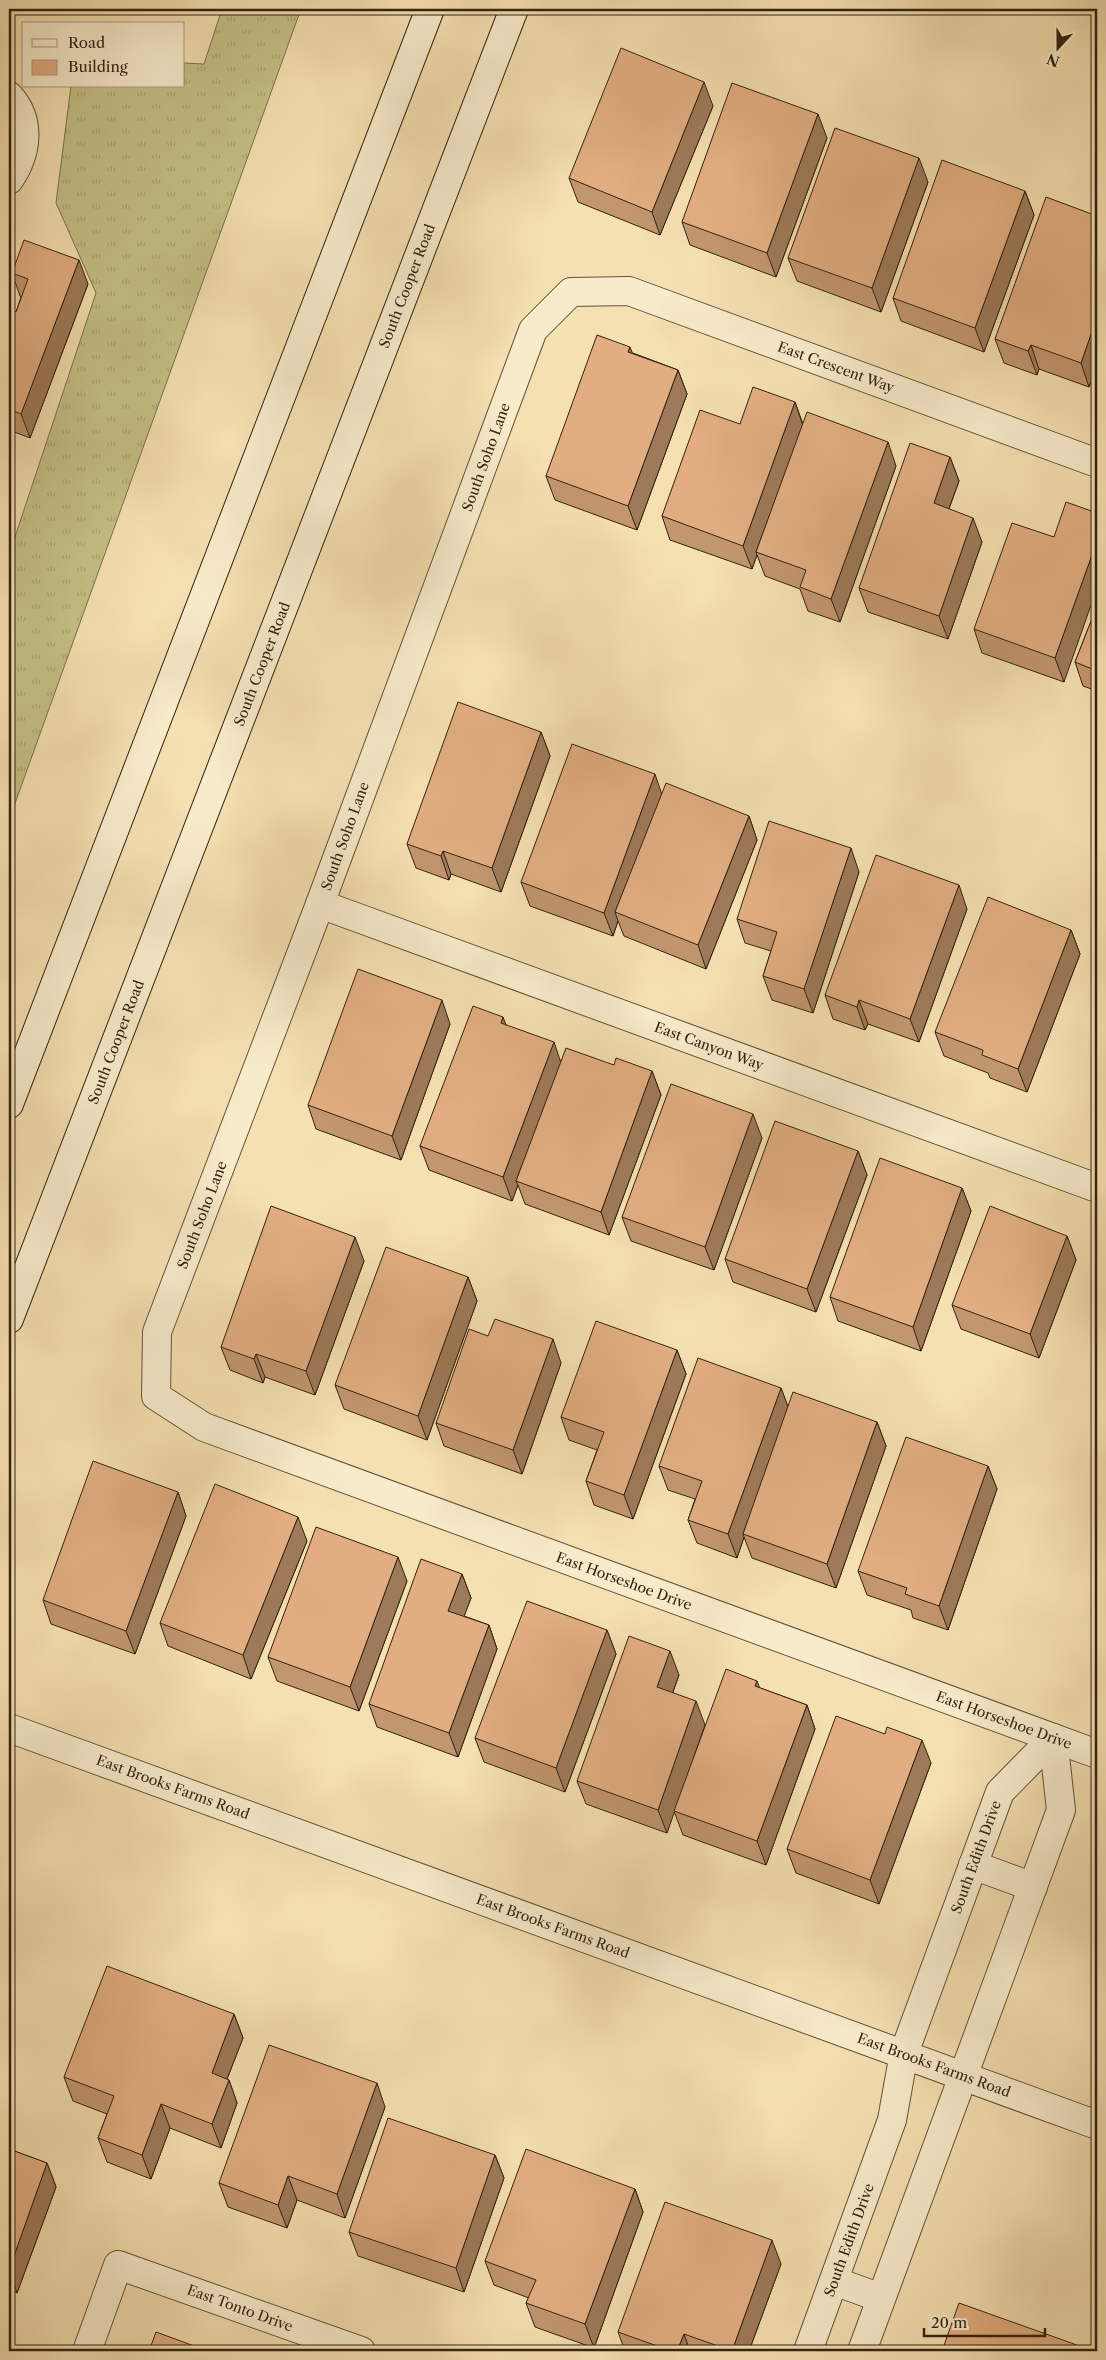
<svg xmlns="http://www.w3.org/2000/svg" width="1106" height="2360" font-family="'Libre Caslon Text',serif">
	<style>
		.grass { fill: url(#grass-tufts); stroke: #7c724c }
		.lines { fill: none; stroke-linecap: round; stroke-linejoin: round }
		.minor-casing { stroke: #645239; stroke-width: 30 }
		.secondary-casing { stroke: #332311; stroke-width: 30 }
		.minor { stroke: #f8ebcc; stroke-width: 28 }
		.secondary { stroke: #f8ebcc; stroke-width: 28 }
		.wall { fill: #c2966f; stroke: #332311 }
		.shaded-wall { fill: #9e7a5a; stroke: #332311 }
		.building { fill: #e2ae81; stroke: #332311 }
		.labels { text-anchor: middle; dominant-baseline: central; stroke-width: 4; stroke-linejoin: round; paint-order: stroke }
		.street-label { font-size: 14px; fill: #332311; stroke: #f8ebcc }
	</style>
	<defs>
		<pattern id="grass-tufts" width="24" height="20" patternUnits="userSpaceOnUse" patternTransform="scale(1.25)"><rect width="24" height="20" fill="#c4c086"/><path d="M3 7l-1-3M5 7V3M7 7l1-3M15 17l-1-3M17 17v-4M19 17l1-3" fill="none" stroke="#a9a573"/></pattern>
	</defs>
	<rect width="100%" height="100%" fill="#f5e0b1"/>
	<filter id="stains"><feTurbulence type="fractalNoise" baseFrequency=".004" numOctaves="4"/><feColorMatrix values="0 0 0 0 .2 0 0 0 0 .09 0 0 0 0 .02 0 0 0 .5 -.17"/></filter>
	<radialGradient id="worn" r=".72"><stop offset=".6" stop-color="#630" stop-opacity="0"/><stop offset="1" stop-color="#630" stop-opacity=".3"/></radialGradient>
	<polygon class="grass" points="222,9 301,9 9,820 9,555 96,293 56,203 71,86 184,86 184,63 204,64"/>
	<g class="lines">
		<defs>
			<g id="minor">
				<path d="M9,96C32,121 27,154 9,180"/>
				<polyline points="1097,463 629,291 571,292 533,330 320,904 157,1332 156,1396 204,1427 1097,1754"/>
				<polyline points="320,904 1097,1188"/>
				<polyline points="9,1728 1097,2125"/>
				<polyline points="973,1865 1033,1887"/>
				<polyline points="834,2281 881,2298"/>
				<polyline points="87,2351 118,2265 361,2351"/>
				<polyline points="808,2351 892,2120 904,2053 1000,1792 1053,1738"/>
				<polyline points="862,2351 1061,1810 1053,1738"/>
			</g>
			<g id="secondary">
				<polyline points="9,1104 430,9"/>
				<polyline points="9,1319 514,9"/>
			</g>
		</defs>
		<use href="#minor" class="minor-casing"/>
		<use href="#secondary" class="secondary-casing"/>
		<use href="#minor" class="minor"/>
		<use href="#secondary" class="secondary"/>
	</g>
	<g class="wall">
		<polygon points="713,106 660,235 578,202 569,178"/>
		<polygon points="827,138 776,277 690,245 682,222"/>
		<polygon points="928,182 881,312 797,281 788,258"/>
		<polygon points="1025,191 1034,215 984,352 901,321 893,298"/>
		<polygon points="1097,216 1097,365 1089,387 1039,369 1037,375 1004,363 995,339"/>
		<polygon points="12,273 88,284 30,438 9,430 9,309 16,312 21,297 20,296"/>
		<polygon points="633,353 678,370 687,394 637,530 555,500 546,476"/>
		<polygon points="795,402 803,424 896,466 840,622 808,611 800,589 765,576 757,555 752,569 670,540 662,516 740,424"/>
		<polygon points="950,457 959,481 949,509 982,542 948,639 868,612 859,588"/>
		<polygon points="1054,537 1064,682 982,653 974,629"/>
		<polygon points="1097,606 1097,691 1083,686 1075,662"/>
		<polygon points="541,732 550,756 501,892 451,874 449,880 416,868 407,844"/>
		<polygon points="662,794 749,816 757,840 706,969 624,936 618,921 613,936 530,906 521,882"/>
		<polygon points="859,872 813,1013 772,1000 763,976 771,951 745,943 737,919"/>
		<polygon points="967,909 919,1042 868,1024 865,1030 833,1019 825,995"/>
		<polygon points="1071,930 1080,954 1027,1092 990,1078 988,1073 944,1056 935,1032"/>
		<polygon points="450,1024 401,1160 316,1129 308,1105"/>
		<polygon points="506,1025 561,1061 614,1065 652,1071 661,1095 609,1235 525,1204 518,1185 512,1201 429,1170 420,1146"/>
		<polygon points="762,1138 714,1270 631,1241 622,1217"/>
		<polygon points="858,1151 867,1175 816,1312 733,1282 725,1259"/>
		<polygon points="962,1188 971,1211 921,1351 838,1321 830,1297"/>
		<polygon points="1067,1236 1076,1260 1039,1358 961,1329 952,1305"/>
		<polygon points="364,1261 315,1395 265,1377 263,1383 230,1370 221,1347"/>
		<polygon points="468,1277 477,1301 427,1440 344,1409 335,1385"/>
		<polygon points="677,1350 686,1374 633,1519 594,1505 586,1481 597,1450 569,1440 561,1417"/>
		<polygon points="561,1363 522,1474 444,1446 436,1423"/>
		<polygon points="781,1388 788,1407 877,1422 886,1446 836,1588 752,1558 744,1537 737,1558 697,1543 688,1520 695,1499 668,1490 659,1466"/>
		<polygon points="988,1466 997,1489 948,1630 913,1618 911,1610 867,1595 858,1571"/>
		<polygon points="178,1492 186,1516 135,1654 51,1624 43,1600"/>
		<polygon points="307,1541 251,1679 168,1646 160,1623"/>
		<polygon points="462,1574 471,1598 464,1616 489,1625 497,1649 458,1757 377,1727 369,1704"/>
		<polygon points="407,1581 359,1711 277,1681 268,1657"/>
		<polygon points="607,1630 616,1654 565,1792 484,1762 475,1738"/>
		<polygon points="679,1675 673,1692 705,1725 682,1791 760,1688 807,1705 815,1729 766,1865 683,1835 674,1811 667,1833 586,1804 577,1781"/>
		<polygon points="931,1763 879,1904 796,1873 787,1849"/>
		<polygon points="234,2014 243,2038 227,2079 229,2080 237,2103 221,2148 170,2128 151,2179 107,2162 98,2138 107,2114 73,2101 64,2077"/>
		<polygon points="385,2107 345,2218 297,2200 287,2228 228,2207 219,2183"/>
		<polygon points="9,2149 47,2163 56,2187 17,2293 9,2290"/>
		<polygon points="495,2155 504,2178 464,2292 358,2256 349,2232"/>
		<polygon points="635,2189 643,2212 594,2348 535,2327 526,2303 529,2298 494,2285 485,2261"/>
		<polygon points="781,2264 749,2351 625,2351 618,2332"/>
	</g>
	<g class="shaded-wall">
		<polygon points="704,82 713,106 660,235 652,212"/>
		<polygon points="818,114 827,138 776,277 767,253"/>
		<polygon points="919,158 928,182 881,312 872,288"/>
		<polygon points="1025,191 1034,215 984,352 975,328"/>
		<polygon points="79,260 88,284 30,438 21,414"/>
		<polygon points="1097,317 1097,365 1089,387 1081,363"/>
		<polygon points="1031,345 1039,369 1037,375 1028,351"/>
		<polygon points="630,347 639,370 628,352"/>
		<polygon points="678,370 687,394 637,530 628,506"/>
		<polygon points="795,402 803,426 756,552 757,555 752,569 743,546"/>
		<polygon points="888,442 896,466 840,622 831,599"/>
		<polygon points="950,457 959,481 942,527 934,503"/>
		<polygon points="973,518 982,542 948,639 939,616"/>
		<polygon points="1097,541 1097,588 1064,682 1055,658"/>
		<polygon points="541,732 550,756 501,892 492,868"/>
		<polygon points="655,774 663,798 615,912 618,921 613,936 604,913"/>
		<polygon points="749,816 757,840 706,969 698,945"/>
		<polygon points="851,848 859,872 813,1013 804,989"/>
		<polygon points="443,851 451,874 449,880 441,856"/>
		<polygon points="959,885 967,909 919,1042 910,1019"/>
		<polygon points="1071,930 1080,954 1027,1092 1018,1069"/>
		<polygon points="442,1000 450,1024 401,1160 392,1136"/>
		<polygon points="859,1000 868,1024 865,1030 857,1007"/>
		<polygon points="503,1017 512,1041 501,1023"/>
		<polygon points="554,1042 562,1066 516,1181 518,1185 512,1201 503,1177"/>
		<polygon points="652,1071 661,1095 609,1235 601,1212"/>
		<polygon points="753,1114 762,1138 714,1270 705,1247"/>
		<polygon points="858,1151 867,1175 816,1312 807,1289"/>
		<polygon points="962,1188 971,1211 921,1351 913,1327"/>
		<polygon points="1067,1236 1076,1260 1039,1358 1030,1334"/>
		<polygon points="355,1237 364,1261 315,1395 306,1371"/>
		<polygon points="468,1277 477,1301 427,1440 418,1416"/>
		<polygon points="553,1339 561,1363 522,1474 513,1450"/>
		<polygon points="677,1350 686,1374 633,1519 624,1495"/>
		<polygon points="256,1354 265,1377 263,1383 254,1359"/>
		<polygon points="781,1388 790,1412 743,1534 744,1537 737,1558 728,1534"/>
		<polygon points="877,1422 886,1446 836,1588 827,1564"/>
		<polygon points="988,1466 997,1489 948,1630 939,1606"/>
		<polygon points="178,1492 186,1516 135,1654 126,1631"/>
		<polygon points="298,1517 307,1541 251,1679 243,1655"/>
		<polygon points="398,1557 407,1581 359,1711 350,1687"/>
		<polygon points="462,1574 471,1598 457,1635 448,1611"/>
		<polygon points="489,1625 497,1649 458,1757 449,1733"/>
		<polygon points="607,1630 616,1654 565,1792 556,1768"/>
		<polygon points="670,1651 679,1675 666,1711 657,1687"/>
		<polygon points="757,1681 766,1704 755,1686"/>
		<polygon points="696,1701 705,1725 667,1833 658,1810"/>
		<polygon points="807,1705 815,1729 766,1865 757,1841"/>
		<polygon points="922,1740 931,1763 879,1904 870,1880"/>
		<polygon points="234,2014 243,2038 220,2097 212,2073"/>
		<polygon points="229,2080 237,2103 221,2148 212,2124"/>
		<polygon points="377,2083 385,2107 345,2218 337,2194"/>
		<polygon points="161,2104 170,2128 151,2179 142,2155"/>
		<polygon points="495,2155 504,2178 464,2292 456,2268"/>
		<polygon points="47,2163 56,2187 17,2293 9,2270"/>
		<polygon points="288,2176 297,2200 287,2228 278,2205"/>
		<polygon points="635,2189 643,2212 594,2348 585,2324"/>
		<polygon points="772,2240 781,2264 749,2351 732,2351"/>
		<polygon points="684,2334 690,2351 677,2351"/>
	</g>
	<g class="building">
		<polygon points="621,48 704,82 652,212 569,178"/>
		<polygon points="732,83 818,114 767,253 682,222"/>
		<polygon points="835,128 919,158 872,288 788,258"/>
		<polygon points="942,160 1025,191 975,328 893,298"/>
		<polygon points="1046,197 1097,216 1097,317 1081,363 1031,345 1028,351 995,339"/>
		<polygon points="24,240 79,260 21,414 9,409 9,309 16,312 28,279 12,273"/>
		<polygon points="597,335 630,347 628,352 678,370 628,506 546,476"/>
		<polygon points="753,387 795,402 743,546 662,516 700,410 740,424"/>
		<polygon points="807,412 888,442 831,599 800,587 806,570 756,552"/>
		<polygon points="910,443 950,457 934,503 973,518 939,616 859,588"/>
		<polygon points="1066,502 1097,513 1097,541 1055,658 974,629 1012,523 1054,537"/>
		<polygon points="1097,606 1097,671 1075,662"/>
		<polygon points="458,702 541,732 492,868 443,851 441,856 407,844"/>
		<polygon points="572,744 655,774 604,913 521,882"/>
		<polygon points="666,783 749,816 698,945 615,912"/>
		<polygon points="769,821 851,848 804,989 763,976 777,932 737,919"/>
		<polygon points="876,855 959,885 910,1019 859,1000 857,1007 825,995"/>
		<polygon points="988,897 1071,930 1018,1069 982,1055 983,1050 935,1032"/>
		<polygon points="358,969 442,1000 392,1136 308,1105"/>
		<polygon points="473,1006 503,1017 501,1023 554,1042 503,1177 420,1146"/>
		<polygon points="566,1048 614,1065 616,1058 652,1071 601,1212 516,1181"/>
		<polygon points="671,1084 753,1114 705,1247 622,1217"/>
		<polygon points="775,1121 858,1151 807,1289 725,1259"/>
		<polygon points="880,1158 962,1188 913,1327 830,1297"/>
		<polygon points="271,1206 355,1237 306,1371 256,1354 254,1359 221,1347"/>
		<polygon points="990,1206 1067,1236 1030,1334 952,1305"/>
		<polygon points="386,1247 468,1277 418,1416 335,1385"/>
		<polygon points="495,1319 553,1339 513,1450 436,1423 469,1329 488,1336"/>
		<polygon points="596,1321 677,1350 624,1495 586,1481 604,1432 561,1417"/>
		<polygon points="698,1358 781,1388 728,1534 688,1520 702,1481 659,1466"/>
		<polygon points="793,1392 877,1422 827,1564 743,1534"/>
		<polygon points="906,1437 988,1466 939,1606 905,1594 907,1588 858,1571"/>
		<polygon points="93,1461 178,1492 126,1631 43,1600"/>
		<polygon points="215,1484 298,1517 243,1655 160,1623"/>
		<polygon points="316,1527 398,1557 350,1687 268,1657"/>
		<polygon points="421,1559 462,1574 448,1611 489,1625 449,1733 369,1704"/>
		<polygon points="527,1601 607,1630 556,1768 475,1738"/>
		<polygon points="629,1636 670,1651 657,1687 696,1701 658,1810 577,1781"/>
		<polygon points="726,1669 757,1681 755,1686 807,1705 757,1841 674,1811"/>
		<polygon points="836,1716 885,1734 887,1727 922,1740 870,1880 787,1849"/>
		<polygon points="107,1966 234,2014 212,2073 229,2080 212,2124 161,2104 142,2155 98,2138 114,2096 64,2077"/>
		<polygon points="269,2045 377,2083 337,2194 288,2176 278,2205 219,2183"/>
		<polygon points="388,2118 495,2155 456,2268 349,2232"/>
		<polygon points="9,2149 47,2163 9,2270"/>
		<polygon points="526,2149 635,2189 585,2324 526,2303 536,2280 485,2261"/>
		<polygon points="665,2202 772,2240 732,2351 684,2334 677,2351 671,2351 618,2332"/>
		<polygon points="959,2303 1088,2349 1087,2351 942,2351"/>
		<polygon points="156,2332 197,2347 196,2351 149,2351"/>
	</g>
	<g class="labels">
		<g class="street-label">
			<text transform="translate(407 286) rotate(-69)">South Cooper Road</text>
			<text transform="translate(836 367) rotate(20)">East Crescent Way</text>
			<text transform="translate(486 457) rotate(-70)">South Soho Lane</text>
			<text transform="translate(262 664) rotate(-69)">South Cooper Road</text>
			<text transform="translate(345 836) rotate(-70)">South Soho Lane</text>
			<text transform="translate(116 1042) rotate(-69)">South Cooper Road</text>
			<text transform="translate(709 1046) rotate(20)">East Canyon Way</text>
			<text transform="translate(202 1215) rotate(-69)">South Soho Lane</text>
			<text transform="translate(624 1581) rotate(20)">East Horseshoe Drive</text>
			<text transform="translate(1004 1720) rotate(20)">East Horseshoe Drive</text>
			<text transform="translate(173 1787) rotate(20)">East Brooks Farms Road</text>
			<text transform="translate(976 1857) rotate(-70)">South Edith Drive</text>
			<text transform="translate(553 1926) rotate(20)">East Brooks Farms Road</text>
			<text transform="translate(934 2065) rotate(20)">East Brooks Farms Road</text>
			<text transform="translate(849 2240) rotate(-70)">South Edith Drive</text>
			<text transform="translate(240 2308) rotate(20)">East Tonto Drive</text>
		</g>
	</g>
	<rect width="1106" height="2360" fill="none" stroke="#f5e0b1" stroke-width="30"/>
	<rect x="10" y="10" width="1086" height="2340" fill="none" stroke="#332311" stroke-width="2.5"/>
	<rect x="15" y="15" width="1076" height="2330" fill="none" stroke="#332311"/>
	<rect x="22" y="22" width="162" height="65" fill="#f8ebcc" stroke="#a99b81"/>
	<rect x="32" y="39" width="25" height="8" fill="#f8ebcc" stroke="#a99b81"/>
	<text x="68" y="48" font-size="15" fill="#332311">Road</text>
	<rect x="32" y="60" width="25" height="15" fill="#e2ae81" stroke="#a99b81"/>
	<text x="68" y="72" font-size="15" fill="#332311">Building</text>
	<g transform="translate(1058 48) rotate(201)" stroke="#f8ebcc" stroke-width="4" paint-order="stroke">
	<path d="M0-4L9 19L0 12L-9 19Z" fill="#332311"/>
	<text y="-8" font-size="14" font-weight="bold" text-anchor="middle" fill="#332311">N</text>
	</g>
	<path d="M924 2328v8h121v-8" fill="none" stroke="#332311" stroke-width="2.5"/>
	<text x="931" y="2328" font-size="15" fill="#332311" stroke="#f8ebcc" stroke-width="4" paint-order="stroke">20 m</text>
	<rect width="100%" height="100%" filter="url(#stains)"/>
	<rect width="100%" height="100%" fill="url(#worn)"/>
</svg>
